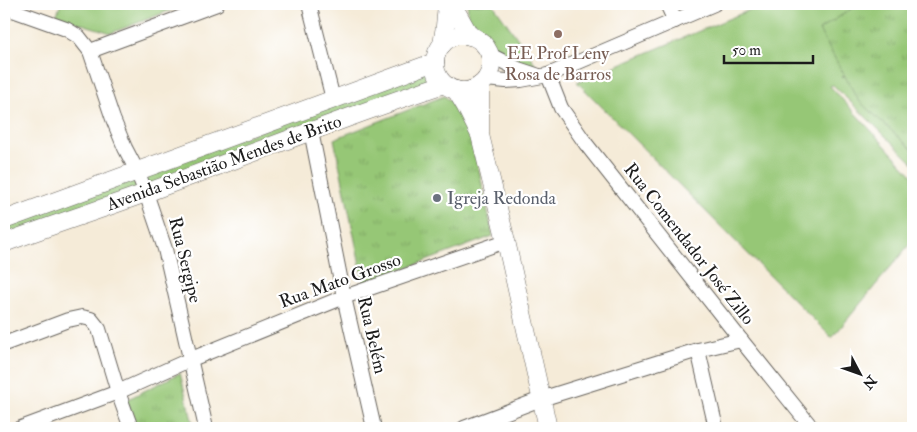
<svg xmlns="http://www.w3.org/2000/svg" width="917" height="432" font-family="'IM FELL Double Pica',serif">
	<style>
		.green { fill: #96c776; stroke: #597249 }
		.park { fill: url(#park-tufts); stroke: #597249 }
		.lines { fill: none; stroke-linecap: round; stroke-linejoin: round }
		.minor-casing { stroke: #68645e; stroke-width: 16 }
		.major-casing { stroke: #68645e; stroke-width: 19 }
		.minor { stroke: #fff; stroke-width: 14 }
		.major { stroke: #fff; stroke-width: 18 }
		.education-dot { fill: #8d6e63; stroke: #fff; stroke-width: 2 }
		.worship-dot { fill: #6b7280; stroke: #fff; stroke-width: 2 }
		.labels { text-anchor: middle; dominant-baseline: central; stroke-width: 4.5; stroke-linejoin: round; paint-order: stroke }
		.education-label { font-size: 18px; fill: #785e54; stroke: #fff }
		.street-label { font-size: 18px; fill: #1c1c1c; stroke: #fff }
		.worship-label { font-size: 18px; fill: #5b616d; stroke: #fff; text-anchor: start }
	</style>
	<defs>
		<pattern id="park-tufts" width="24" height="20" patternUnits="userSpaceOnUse" patternTransform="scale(1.25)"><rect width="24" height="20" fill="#96c776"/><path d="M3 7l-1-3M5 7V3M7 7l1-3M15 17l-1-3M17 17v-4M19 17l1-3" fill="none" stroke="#81aa66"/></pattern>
	</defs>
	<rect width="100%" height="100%" fill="#fff"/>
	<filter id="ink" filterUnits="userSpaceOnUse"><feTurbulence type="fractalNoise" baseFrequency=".02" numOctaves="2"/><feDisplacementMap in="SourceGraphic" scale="10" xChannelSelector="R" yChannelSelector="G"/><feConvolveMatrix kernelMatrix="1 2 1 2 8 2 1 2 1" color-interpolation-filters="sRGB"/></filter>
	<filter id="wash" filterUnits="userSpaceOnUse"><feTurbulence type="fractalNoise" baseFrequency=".0096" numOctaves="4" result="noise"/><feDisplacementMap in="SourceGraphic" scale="20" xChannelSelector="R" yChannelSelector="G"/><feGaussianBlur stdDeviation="1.12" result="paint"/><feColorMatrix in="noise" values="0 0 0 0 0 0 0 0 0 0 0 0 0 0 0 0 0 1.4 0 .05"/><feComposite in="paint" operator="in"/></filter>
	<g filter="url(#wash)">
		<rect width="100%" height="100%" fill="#f5ebd8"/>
		<g class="green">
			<polygon points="61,4 187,4 111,33 56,16"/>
			<polygon points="468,4 493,4 537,66 510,58 492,45 474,29 467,18"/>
			<polygon points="764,4 913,4 913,26 842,77 913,33 913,163 833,85 830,86 913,176 913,240 832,338 577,82"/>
			<polygon points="428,70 429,84 4,239 4,224"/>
		</g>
		<g class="park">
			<polygon points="859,4 913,4 913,150 859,101 819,30"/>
			<polygon points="444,96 460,108 472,137 493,236 364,284 334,139"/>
			<polygon points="180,373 194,428 137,428 126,400"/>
		</g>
	</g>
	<g filter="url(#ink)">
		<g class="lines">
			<defs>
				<g id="minor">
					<polyline points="309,4 333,99"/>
					<polyline points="667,4 675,21"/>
					<polyline points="4,7 66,29 79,37 90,51 217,4"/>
					<polyline points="90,51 113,119 125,148 137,171 146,193 165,249 206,428"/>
					<polyline points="490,55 518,69 539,76"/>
					<polyline points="548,75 561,108 586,144 741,340 812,428"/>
					<polyline points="486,79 506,81 521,80 548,75 714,4"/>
					<polyline points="311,131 344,297 374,428"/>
					<polyline points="4,344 68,320 82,317 91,319 99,329 118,392 131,428"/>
					<polyline points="698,350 716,428"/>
					<polyline points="21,428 118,392 189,360 344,297 506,241"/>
					<polyline points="464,428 541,399 698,350 741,340"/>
				</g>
				<g id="major">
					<polyline points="452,4 470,36"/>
					<circle cx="463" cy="63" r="28"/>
					<polyline points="442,45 445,26 447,4"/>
					<polyline points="456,90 465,105 480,135 506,241 548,428"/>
					<polyline points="480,132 480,85"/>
					<polyline points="4,220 435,62"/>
					<path d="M4,243C52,225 102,209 151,191C248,155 345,117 444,84"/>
				</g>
			</defs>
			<use href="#minor" class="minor-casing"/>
			<use href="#major" class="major-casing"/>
			<use href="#minor" class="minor"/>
			<use href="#major" class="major"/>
		</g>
	</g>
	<circle class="education-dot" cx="558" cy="34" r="5"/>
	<circle class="worship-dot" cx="437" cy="198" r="5"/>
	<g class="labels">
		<g class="education-label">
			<text x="558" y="53">EE Prof Leny<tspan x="558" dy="21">Rosa de Barros</tspan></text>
		</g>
		<g class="street-label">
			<text transform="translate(224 163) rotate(-20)">Avenida Sebastião Mendes de Brito</text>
			<text transform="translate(689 244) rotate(52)">Rua Comendador José Zillo</text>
			<text transform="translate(185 260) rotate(76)">Rua Sergipe</text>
			<text transform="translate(340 281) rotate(-20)">Rua Mato Grosso</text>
			<text transform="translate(372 335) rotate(77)">Rua Belém</text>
		</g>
		<g class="worship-label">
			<text x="447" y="198">Igreja Redonda</text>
		</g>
	</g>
	<rect width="917" height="432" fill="none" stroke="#fff" stroke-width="20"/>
	<g transform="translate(860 374) rotate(131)" stroke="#ffffff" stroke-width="4" paint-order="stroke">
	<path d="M0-4L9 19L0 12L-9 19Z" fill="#1c1c1c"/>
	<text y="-8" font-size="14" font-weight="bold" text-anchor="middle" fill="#1c1c1c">N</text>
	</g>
	<path d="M724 55v8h89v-8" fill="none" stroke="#1c1c1c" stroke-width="2.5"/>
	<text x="732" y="55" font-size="15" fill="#1c1c1c" stroke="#ffffff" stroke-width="4" paint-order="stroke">50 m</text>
</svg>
